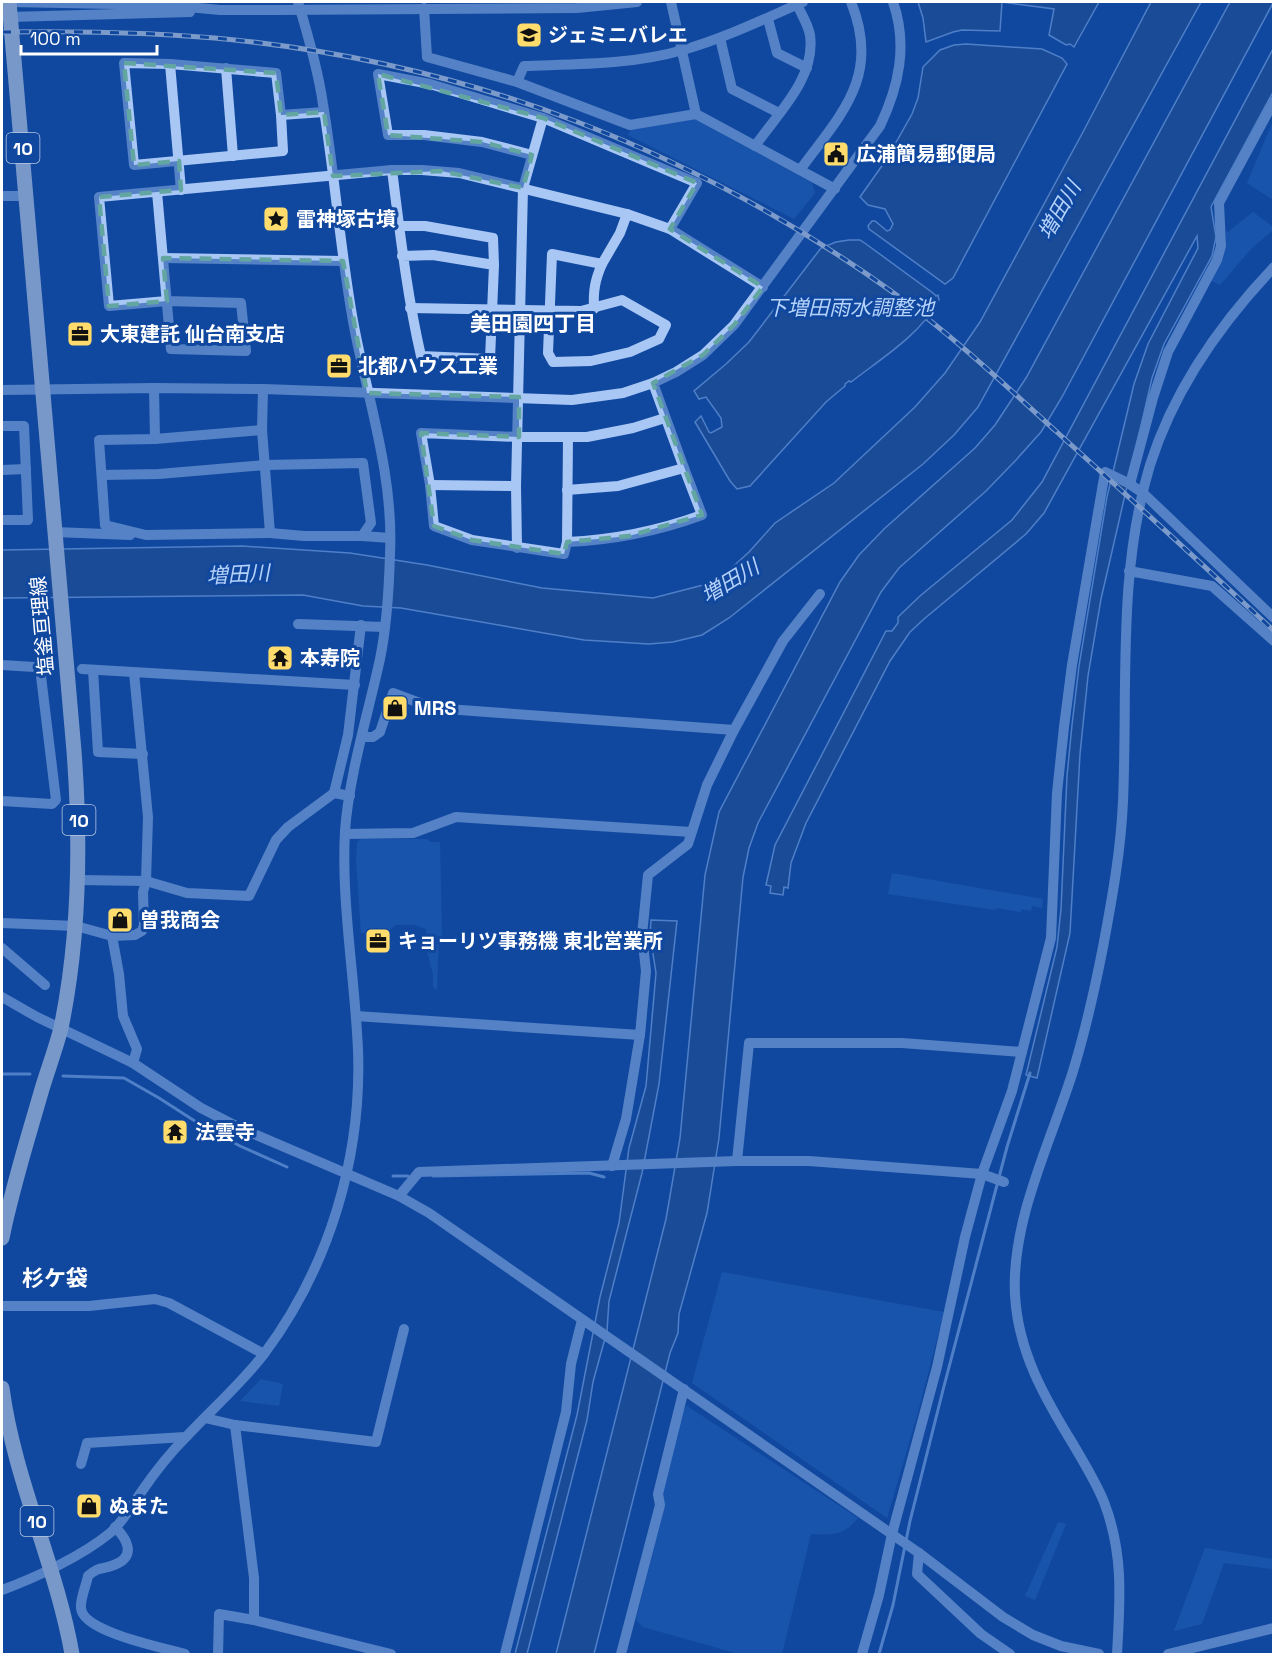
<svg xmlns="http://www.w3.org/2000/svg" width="1275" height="1656" font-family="'Space Grotesk','Noto Sans JP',sans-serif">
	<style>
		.green { fill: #2462bd }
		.water { fill: #254e8f; stroke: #9ac1f8; stroke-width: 1.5 }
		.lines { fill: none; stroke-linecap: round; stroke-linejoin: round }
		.stream { stroke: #9ac1f8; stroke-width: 3 }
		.minor { stroke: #a8c7f5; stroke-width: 10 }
		.major { stroke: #f6f9ff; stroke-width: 15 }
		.rail-casing { stroke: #fff; stroke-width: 5 }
		.rail { stroke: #11489f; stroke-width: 3; stroke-dasharray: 9; stroke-linecap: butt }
		.marked { fill: none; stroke: #63a6a1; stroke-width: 4.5; stroke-dasharray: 12 8; stroke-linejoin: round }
		.labels { text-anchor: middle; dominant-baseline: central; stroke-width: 6; stroke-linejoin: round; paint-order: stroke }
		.shield { fill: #11489f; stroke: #b8c8e2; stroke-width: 1.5 }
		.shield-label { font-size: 18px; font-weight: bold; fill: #fff }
		.poi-label { font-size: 20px; font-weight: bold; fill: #fff; stroke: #11489f; text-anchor: start }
		.street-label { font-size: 20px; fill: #fff; stroke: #11489f }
		.water-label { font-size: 21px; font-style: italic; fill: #b5d2fb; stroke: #11489f }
		.neighbourhood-label { font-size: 21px; font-weight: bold; fill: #fff; stroke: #11489f }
		.quarter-label { font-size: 22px; font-weight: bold; fill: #fff; stroke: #11489f }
	</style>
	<rect width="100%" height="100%" fill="#11489f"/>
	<g class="green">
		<polygon points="696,119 812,183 815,193 794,219 628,135 631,129"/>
		<polygon points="1273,121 1273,200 1247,183"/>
		<polygon points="1253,212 1273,227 1273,230 1251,249 1220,285 1210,280 1226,246 1226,231 1228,232"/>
		<polygon points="360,839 427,839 431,842 440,842 442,935 439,938 437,990 433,987 433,975 427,950 426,929 414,925 395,925 389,931 361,933 356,861 357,842"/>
		<polygon points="892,873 1043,899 1042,908 1032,906 1031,911 1021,909 1021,912 996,908 995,910 888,894"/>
		<polygon points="722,1272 944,1312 917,1416 887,1518 692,1383"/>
		<polygon points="261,1379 283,1384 279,1406 240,1401"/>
		<path d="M687,1406L858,1518C844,1536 832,1535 811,1534L782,1654H739L643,1627L636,1620L664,1507L662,1499L683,1409Z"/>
		<polygon points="1058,1522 1066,1524 1035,1600 1025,1596"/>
		<polygon points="1205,1548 1273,1559 1273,1569 1224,1563 1202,1624 1174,1631"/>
	</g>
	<g class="water">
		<polygon points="918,2 1099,2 1074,47 1070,44 1066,45 1049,35 1054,9 1002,2 1000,31 962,30 953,32 926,42 923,18"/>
		<polygon points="1151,2 1201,2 978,407 954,435 923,464 729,618 702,635 673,642 649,644 584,640 401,608 363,606 303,595 2,598 2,550 242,546 350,553 427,565 542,588 653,598 707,584 728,571 749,552 775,523 834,483 915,407 945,373 980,322 1083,132"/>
		<polygon points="1230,2 1273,2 1273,3 1062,397 1041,432 1016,460 986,491 899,568 881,592 758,823 749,848 743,877 719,1138 707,1213 679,1314 678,1333 670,1353 594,1654 556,1654 666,1219 680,1138 705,875 719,812 840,582 859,555 884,529 975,448 995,425 1026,378"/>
		<polygon points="966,44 1042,49 1062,58 1067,64 953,278 945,284 869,229 868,226 872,221 875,221 887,231 890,230 893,224 885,209 868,205 860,197 886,160 912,114 918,98 923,67 940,50 954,45"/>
		<polygon points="1273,49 1273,92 1211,207 1216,237 1212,256 1164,344 1152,378 1101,599 1088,676 1080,754 1070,933 1037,1078 1026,1075 1057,947 1061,909 1067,776 1072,725 1079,666 1107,497 1134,384 1148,344 1198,248 1197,236 1044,513 1026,534 924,619 910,632 890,661 806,823 791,863 788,888 784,887 783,895 770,893 771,886 766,885 775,845 886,631 892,631 898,623 898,617 920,596 1012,520 1042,482"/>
		<path d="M849,240H860L866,244L933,293L936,296L938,295L939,300C920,335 882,358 851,382L849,381L845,384V386L826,402L750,486L737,489L730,481L695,422L701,416L709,432L711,433L722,427L721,418L706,397L699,399L694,391L726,364L749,342L821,248L836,242Z"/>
		<polygon points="651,920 677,921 659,1084 642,1173 609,1301 607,1331 593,1382 587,1420 527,1654 515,1654 577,1415 600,1297 619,1223 629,1148 646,1086 656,973 650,935"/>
	</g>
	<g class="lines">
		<g class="stream">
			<polyline points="2,1074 30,1074"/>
			<polyline points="63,1076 124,1078 159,1098 201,1125 240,1146 287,1167"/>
			<polyline points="393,1176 408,1176"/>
			<polyline points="433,1176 589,1173 604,1177"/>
			<polyline points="879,1654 893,1605 910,1521 943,1390 1007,1147 1030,1073"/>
		</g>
		<g class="minor">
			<polyline points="9,2 167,5 220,10 278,10 577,8 637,2"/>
			<polyline points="671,2 696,114 835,189"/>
			<polyline points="424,8 427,57 517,82 630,125 696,114"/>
			<polyline points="10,17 190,12"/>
			<polyline points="768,19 777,53 807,68"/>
			<polyline points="720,38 732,89 779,113"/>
			<polyline points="170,64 124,63 134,165 283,151 281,115"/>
			<polyline points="226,68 233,156"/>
			<path d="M517,82L524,66C577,64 631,65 683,50C725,38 764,19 803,2"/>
			<path d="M755,146C778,113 816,78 810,35C808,24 801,14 797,4"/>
			<polyline points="532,155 482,142 424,135 388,135 378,74 430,84 543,118 697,183 670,229"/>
			<path d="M392,170C400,233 407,295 421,356L490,359L494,265L433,255L402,256"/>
			<path d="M800,170C842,113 881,76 851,2"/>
			<polyline points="181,190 170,64 276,73 281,115 324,112"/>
			<polyline points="157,192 171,349 246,351 241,303 167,301 109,306 99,197 392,170 422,170 459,173 627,214 670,229 763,287"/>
			<polyline points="2,196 27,196"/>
			<polyline points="399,226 425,226 493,238 494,265"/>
			<polyline points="163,258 343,261"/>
			<polyline points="410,308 581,311 622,300 666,325 659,339 630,352 591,361 553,362 548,353 552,254 602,264 620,233 627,214"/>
			<path d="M594,309C593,291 595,280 602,264"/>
			<polyline points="653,383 684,468"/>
			<polyline points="154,388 155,439 99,440 105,525 146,535 270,533 262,430 263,389"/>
			<path d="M2,390L154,388L263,389L572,400L623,393L653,383L676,372L703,355L734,325L880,126C899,86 908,45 893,2"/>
			<polyline points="2,426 24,426 28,520 2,520"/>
			<polyline points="155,439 262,430"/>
			<polyline points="2,470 26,469"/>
			<polyline points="102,475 159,474 265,465 363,463 371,523 362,536 304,536 270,533"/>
			<polyline points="1130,484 1153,398 1168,352 1217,260 1221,246 1219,203 1274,101"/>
			<polyline points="430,485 516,486 523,188 543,118"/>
			<polyline points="516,486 517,548"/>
			<path d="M567,490L618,486L684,468L702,515C658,531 614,540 567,542L564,554L472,540L434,526L430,485L421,433L519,437H587L633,428L665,418"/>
			<polyline points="55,532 130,535"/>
			<polyline points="362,536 390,538"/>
			<polyline points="567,542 568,438"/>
			<polyline points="1129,571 1212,586 1274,641"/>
			<polyline points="298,624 385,627"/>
			<polyline points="2,665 50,668"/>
			<polyline points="82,669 355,685"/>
			<polyline points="93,670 98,752 143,754"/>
			<polyline points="362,737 373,737 380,732 393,693 433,708 734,730"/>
			<polyline points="334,793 348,735 361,625"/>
			<polyline points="2,801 52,804 56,800 40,668"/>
			<polyline points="345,834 413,833 456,817 691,832"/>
			<polyline points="79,880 146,881 187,893 249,896 276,840 288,827 334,793 350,796"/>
			<polyline points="2,923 76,926 112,936 119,974 123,1016 137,1049 133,1063"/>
			<polyline points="112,936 135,935 142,931 144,925 143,892 146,881 148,817 134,673"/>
			<polyline points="2,948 45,985"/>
			<polyline points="2,997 37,1017 133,1063 201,1108 240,1128 399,1196 429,1213 919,1553 1003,1617 1033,1635 1061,1646 1099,1654"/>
			<polyline points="356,1016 640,1035"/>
			<polyline points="737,1161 749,1043 902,1043 1022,1052"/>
			<polyline points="612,1166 626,1119 640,1035 646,971 642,935 648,875 688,844 707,785 734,730 783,641 820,594"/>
			<polyline points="399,1196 419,1172 737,1161 809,1161 982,1174 1004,1182"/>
			<polyline points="2,1306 89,1306 155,1299 169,1303 264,1354"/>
			<polyline points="205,1418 235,1425 376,1442 404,1329"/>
			<polyline points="235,1425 254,1578 254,1620"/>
			<polyline points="81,1464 87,1443 185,1437"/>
			<path d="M115,1527C127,1539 137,1556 114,1565C102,1570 99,1566 88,1576C86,1586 80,1599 81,1608C82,1632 165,1648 185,1654"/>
			<polyline points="919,1553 917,1574 981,1634 1010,1654"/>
			<path d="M2,1590C35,1578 82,1556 110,1533C123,1522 132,1505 142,1491C155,1472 170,1453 186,1437C212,1409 241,1384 264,1354C329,1267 362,1158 358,1050C355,979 341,901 345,831C349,775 368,714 380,659C387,625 389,589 390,554C394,475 367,398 353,321C340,249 335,176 323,104C318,69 308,35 298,2"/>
			<polyline points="218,1654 219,1614 254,1620 391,1654"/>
			<polyline points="505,1654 566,1412 571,1364 582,1320"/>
			<polyline points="621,1654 660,1505 658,1494 684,1389"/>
			<polyline points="862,1654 879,1595 892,1534 937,1367 965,1237 982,1174 1012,1091 1051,938 1057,793 1064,727 1072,665 1105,472 1128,483 1143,493 1274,618"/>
			<path d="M1117,1654C1120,1601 1124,1554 1104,1502C1096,1482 1084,1463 1073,1444C1044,1397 1018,1351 1015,1295C1011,1219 1052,1140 1074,1068C1086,1028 1095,988 1103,947C1112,899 1121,850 1123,801C1128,689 1117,574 1150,465C1174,389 1219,325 1274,267"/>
			<polyline points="1168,1654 1274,1628"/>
		</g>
		<g class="major">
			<path d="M2,1238C12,1188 28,1138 42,1089C48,1069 56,1048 61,1028C80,936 81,844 74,751L9,2"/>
			<path d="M2,1388C14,1479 56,1564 72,1654"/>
		</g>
		<defs>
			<path id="rail" d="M2,32C79,31 158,32 235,40C474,65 696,152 891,291C950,333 1004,384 1058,433C1130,498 1202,564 1274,631"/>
		</defs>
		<use href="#rail" class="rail-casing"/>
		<use href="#rail" class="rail"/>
	</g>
	<path d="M0 0H1275V1656H0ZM124,63L276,73L281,115L324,112L333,176L441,171L523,188L532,155L482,142L388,135L378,74L543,118L697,183L670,229L763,287L734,325L703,355L653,383L702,515L629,536L567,542L564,554L472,540L434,526L421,433L519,437V397L367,393L343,261L163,258L167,301L109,306L99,197L181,190L179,161L134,165Z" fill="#11489f" fill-opacity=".55" fill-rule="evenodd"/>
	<path class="marked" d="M124,63L276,73L281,115L324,112L333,176L441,171L523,188L532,155L482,142L388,135L378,74L543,118L697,183L670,229L763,287L734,325L703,355L653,383L702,515L629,536L567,542L564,554L472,540L434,526L421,433L519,437V397L367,393L343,261L163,258L167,301L109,306L99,197L181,190L179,161L134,165Z"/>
	<defs>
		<symbol id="school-square" viewBox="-11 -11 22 22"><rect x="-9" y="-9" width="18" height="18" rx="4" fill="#ffdc6c" stroke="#11489f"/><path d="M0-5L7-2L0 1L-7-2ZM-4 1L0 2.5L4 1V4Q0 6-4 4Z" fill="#111"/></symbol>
		<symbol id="civic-square" viewBox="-11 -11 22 22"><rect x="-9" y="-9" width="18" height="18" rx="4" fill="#ffdc6c" stroke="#11489f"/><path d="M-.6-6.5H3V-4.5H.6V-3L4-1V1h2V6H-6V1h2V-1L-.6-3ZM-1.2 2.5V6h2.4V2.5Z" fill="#111"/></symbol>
		<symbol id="sight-square" viewBox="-11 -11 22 22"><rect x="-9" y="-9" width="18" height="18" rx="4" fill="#ffdc6c" stroke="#11489f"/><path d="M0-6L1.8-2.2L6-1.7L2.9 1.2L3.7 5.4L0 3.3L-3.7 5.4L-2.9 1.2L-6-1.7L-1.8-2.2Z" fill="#111"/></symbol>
		<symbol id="office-square" viewBox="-11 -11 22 22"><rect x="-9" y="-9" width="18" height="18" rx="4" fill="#ffdc6c" stroke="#11489f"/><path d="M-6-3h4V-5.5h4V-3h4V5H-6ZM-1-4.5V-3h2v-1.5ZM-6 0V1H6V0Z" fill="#111"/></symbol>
		<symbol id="temple-square" viewBox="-11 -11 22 22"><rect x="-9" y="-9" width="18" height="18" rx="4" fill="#ffdc6c" stroke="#11489f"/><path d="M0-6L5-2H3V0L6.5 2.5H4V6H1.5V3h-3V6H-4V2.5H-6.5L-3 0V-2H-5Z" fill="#111"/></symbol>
		<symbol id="shop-square" viewBox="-11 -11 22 22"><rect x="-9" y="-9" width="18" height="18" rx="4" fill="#ffdc6c" stroke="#11489f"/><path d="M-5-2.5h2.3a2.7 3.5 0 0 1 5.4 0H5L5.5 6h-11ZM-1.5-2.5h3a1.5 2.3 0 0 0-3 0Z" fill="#111"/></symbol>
	</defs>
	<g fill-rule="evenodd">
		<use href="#school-square" x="514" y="20" width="30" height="30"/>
		<use href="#civic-square" x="821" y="139" width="30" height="30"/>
		<use href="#sight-square" x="261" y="204" width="30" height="30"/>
		<use href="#office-square" x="65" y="319" width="30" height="30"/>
		<use href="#office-square" x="324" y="351" width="30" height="30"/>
		<use href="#temple-square" x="265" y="643" width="30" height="30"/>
		<use href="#shop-square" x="380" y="693" width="30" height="30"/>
		<use href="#shop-square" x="105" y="905" width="30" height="30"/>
		<use href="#office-square" x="363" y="926" width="30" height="30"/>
		<use href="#temple-square" x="160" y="1117" width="30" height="30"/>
		<use href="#shop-square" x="74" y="1491" width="30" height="30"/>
	</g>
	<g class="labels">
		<g class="shield">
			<rect x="6.5" y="133" width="33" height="30" rx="4.5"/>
			<rect x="62.5" y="805" width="33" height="30" rx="4.5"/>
			<rect x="20.5" y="1506" width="33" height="30" rx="4.5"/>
		</g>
		<g class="shield-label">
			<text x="23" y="148">10</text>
			<text x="79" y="820">10</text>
			<text x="37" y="1521">10</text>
		</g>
		<g class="poi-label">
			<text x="548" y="35">ジェミニバレエ</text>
			<text x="856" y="154">広浦簡易郵便局</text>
			<text x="296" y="219">雷神塚古墳</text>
			<text x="100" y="334">大東建託 仙台南支店</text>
			<text x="358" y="366">北都ハウス工業</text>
			<text x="300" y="658">本寿院</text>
			<text x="414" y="708">MRS</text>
			<text x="140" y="920">曽我商会</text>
			<text x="398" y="941">キョーリツ事務機 東北営業所</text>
			<text x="195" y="1132">法雲寺</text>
			<text x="109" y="1506">ぬまた</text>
		</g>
		<g class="street-label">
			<text transform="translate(42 626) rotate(-95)">塩釜亘理線</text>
		</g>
		<g class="water-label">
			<text transform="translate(1059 210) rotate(-60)">増田川</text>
			<text x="850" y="307">下増田雨水調整池</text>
			<text transform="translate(238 574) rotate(-3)">増田川</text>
			<text transform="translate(730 581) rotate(-31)">増田川</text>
		</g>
		<g class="neighbourhood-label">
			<text x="533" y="323">美田園四丁目</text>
		</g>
		<g class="quarter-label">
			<text x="55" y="1278">杉ケ袋</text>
		</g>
	</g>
	<rect width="1275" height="1656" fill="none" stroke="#ffffff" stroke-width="6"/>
	<path d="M21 45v9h136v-9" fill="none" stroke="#ffffff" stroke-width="3"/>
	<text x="30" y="45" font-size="18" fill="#ffffff" stroke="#11489f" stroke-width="4.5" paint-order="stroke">100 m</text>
</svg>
